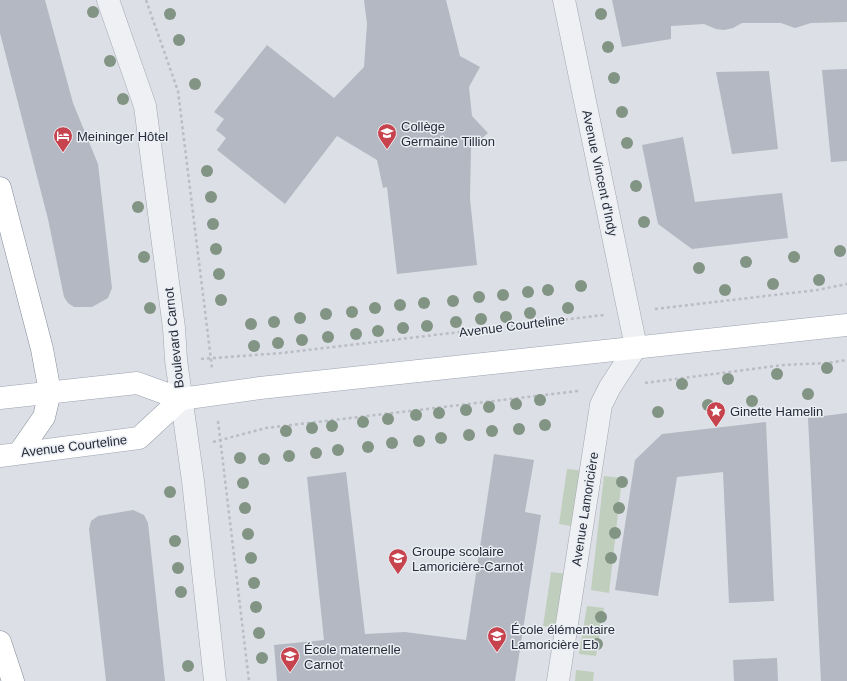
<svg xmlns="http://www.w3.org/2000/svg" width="847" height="681" font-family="Arial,sans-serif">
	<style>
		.green { fill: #c0cfbd }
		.building { fill: #b3b8c2 }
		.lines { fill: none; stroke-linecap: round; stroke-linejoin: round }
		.minor-casing { stroke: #a2a6af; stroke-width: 23 }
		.major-casing { stroke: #9ca3b0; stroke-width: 23 }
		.highway-casing { stroke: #848b9b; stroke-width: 23 }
		.path { stroke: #babdc4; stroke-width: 2.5; stroke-dasharray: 3 3; stroke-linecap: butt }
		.minor { stroke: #eef0f4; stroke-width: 22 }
		.major { stroke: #fff; stroke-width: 22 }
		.highway { stroke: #fff; stroke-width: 22 }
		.tree { fill: #829484 }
		.labels { text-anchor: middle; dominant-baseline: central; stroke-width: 3; stroke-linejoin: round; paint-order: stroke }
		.poi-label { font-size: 13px; fill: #262c3b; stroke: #ebeef3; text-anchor: start }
		.street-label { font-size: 13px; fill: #262c3b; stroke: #ebeef3 }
	</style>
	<rect width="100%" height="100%" fill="#dcdfe5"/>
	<g class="green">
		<polygon points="567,469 586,471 577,527 559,524"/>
		<polygon points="604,476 622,478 609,593 591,590"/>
		<polygon points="551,572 569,574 561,628 543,626"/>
		<polygon points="587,606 604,608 596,656 579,654"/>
		<polygon points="576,670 594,672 593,681 575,681"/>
	</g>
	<g class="building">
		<polygon points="0,0 45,0 73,103 98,164 112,288 108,298 92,307 74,307 68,303 64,297 48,219 0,33"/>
		<polygon points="364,0 446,0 460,56 480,67 469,87 472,116 488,133 471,148 470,199 477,265 397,274 387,187 383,188 377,160 337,136 285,204 217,150 226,138 216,130 224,119 214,112 267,45 334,98 364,67 367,24"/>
		<polygon points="612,0 847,0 847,22 811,23 795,28 781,23 742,23 733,28 724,30 716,29 704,24 671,26 671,39 622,47"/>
		<polygon points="847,69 847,161 831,162 822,70"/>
		<polygon points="769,71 778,149 732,154 716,72"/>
		<polygon points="683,137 695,202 782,193 788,238 692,249 658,224 642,145"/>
		<polygon points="847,413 847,681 821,681 808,418"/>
		<polygon points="766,422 774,601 729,603 723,472 677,477 658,596 615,590 635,460 662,434"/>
		<polygon points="494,454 534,460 525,512 541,515 515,681 277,681 274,645 324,640 307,477 346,472 365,634 405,632 466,640"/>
		<polygon points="133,510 144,515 148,523 165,681 106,681 89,529 91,521 98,516"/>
		<polygon points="777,658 778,681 734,681 733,660"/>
	</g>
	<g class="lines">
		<defs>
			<g id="minor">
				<polyline points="108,0 145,106 174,328 176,360 193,481 215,681"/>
				<polyline points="558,681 601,405 610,387 636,347 564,0"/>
			</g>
			<g id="major">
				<polyline points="0,398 137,383 181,399 260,388 847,325"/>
				<polyline points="0,456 139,438 181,399"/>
			</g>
			<g id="highway">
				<polyline points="0,188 42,349 50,392 44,417 19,453"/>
				<polyline points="0,642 13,681"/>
			</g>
		</defs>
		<use href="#minor" class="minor-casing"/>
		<use href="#major" class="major-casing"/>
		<use href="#highway" class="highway-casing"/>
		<g class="path">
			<polyline points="146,0 178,91 212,368"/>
			<polyline points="655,309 817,290 847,284"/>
			<polyline points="201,359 282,353 604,315"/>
			<polyline points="645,383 783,365 827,363 847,360"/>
			<polyline points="218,421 249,681"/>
			<polyline points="213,442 266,428 578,391"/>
		</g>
		<use href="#minor" class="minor"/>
		<use href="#major" class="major"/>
		<use href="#highway" class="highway"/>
	</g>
	<g class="tree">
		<circle cx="93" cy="12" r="6"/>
		<circle cx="170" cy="14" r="6"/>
		<circle cx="601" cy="14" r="6"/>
		<circle cx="179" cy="40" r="6"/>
		<circle cx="608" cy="47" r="6"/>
		<circle cx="110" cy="61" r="6"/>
		<circle cx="614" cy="78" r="6"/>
		<circle cx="195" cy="84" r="6"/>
		<circle cx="123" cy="99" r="6"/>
		<circle cx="622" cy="112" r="6"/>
		<circle cx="627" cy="143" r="6"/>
		<circle cx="207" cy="171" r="6"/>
		<circle cx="636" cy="186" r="6"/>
		<circle cx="211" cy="197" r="6"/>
		<circle cx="138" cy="207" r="6"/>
		<circle cx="644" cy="222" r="6"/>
		<circle cx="213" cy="224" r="6"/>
		<circle cx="216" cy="249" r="6"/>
		<circle cx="840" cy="251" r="6"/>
		<circle cx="144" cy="257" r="6"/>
		<circle cx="794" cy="257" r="6"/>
		<circle cx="746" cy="262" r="6"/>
		<circle cx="699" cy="268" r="6"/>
		<circle cx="219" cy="274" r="6"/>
		<circle cx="819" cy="280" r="6"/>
		<circle cx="773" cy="284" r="6"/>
		<circle cx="581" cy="286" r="6"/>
		<circle cx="548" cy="290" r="6"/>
		<circle cx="725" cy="290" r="6"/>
		<circle cx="528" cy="292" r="6"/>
		<circle cx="503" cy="295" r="6"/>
		<circle cx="479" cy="297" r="6"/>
		<circle cx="221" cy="300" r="6"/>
		<circle cx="453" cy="301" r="6"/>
		<circle cx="424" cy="303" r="6"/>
		<circle cx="400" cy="305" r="6"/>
		<circle cx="150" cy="308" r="6"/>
		<circle cx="375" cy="308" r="6"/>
		<circle cx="568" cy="308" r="6"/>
		<circle cx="352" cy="312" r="6"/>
		<circle cx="530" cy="313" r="6"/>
		<circle cx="326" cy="314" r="6"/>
		<circle cx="506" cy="317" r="6"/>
		<circle cx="300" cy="318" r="6"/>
		<circle cx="481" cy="319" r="6"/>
		<circle cx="274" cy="322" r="6"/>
		<circle cx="456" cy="322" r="6"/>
		<circle cx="251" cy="324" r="6"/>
		<circle cx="427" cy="326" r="6"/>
		<circle cx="403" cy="328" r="6"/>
		<circle cx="378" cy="331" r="6"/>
		<circle cx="356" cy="334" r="6"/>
		<circle cx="328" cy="337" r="6"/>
		<circle cx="302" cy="340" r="6"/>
		<circle cx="278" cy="343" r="6"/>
		<circle cx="254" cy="346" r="6"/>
		<circle cx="827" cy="368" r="6"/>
		<circle cx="777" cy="374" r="6"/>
		<circle cx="728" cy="379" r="6"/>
		<circle cx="682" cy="384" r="6"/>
		<circle cx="808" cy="394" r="6"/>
		<circle cx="540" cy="400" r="6"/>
		<circle cx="752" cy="401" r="6"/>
		<circle cx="516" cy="404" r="6"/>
		<circle cx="708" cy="405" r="6"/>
		<circle cx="489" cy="407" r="6"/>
		<circle cx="466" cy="410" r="6"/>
		<circle cx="658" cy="412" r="6"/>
		<circle cx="439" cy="413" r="6"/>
		<circle cx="416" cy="415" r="6"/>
		<circle cx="388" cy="419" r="6"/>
		<circle cx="363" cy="422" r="6"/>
		<circle cx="545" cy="425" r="6"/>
		<circle cx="332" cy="426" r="6"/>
		<circle cx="312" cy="428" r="6"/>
		<circle cx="519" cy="429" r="6"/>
		<circle cx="286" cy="431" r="6"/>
		<circle cx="492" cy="431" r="6"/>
		<circle cx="469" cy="435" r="6"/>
		<circle cx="441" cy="438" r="6"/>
		<circle cx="419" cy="441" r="6"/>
		<circle cx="392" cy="443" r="6"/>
		<circle cx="368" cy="447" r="6"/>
		<circle cx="338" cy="450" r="6"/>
		<circle cx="316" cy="453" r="6"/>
		<circle cx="289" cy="456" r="6"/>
		<circle cx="240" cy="458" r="6"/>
		<circle cx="264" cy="459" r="6"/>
		<circle cx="622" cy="482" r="6"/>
		<circle cx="243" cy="483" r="6"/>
		<circle cx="170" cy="492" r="6"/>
		<circle cx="245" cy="508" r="6"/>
		<circle cx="619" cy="508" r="6"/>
		<circle cx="615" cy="533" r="6"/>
		<circle cx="248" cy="534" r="6"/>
		<circle cx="175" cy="541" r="6"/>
		<circle cx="251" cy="558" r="6"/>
		<circle cx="611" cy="558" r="6"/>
		<circle cx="178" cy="568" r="6"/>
		<circle cx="254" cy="583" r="6"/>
		<circle cx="181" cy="592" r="6"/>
		<circle cx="256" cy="607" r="6"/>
		<circle cx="601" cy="617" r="6"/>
		<circle cx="259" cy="633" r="6"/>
		<circle cx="597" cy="644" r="6"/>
		<circle cx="262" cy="658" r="6"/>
		<circle cx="188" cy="666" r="6"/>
	</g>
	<defs>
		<symbol id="school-pin" viewBox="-11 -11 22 30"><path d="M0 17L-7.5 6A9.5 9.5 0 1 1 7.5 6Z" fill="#c7444f" stroke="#ebeef3"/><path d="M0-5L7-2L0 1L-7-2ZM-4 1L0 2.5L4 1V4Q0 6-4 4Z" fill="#fff"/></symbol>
		<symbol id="hotel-pin" viewBox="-11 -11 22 30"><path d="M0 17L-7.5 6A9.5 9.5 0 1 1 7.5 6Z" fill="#c7444f" stroke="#ebeef3"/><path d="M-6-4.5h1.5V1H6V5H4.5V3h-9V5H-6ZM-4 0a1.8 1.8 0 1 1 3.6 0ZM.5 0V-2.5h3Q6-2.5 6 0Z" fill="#fff"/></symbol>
		<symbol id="sight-pin" viewBox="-11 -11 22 30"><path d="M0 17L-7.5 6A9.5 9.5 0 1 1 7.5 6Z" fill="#c7444f" stroke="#ebeef3"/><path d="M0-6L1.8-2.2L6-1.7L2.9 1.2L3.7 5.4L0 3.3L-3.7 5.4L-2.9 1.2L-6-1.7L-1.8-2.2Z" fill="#fff"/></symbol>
	</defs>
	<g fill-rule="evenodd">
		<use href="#school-pin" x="376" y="122" width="22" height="30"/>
		<use href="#hotel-pin" x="52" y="125" width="22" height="30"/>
		<use href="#sight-pin" x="705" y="400" width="22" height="30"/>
		<use href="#school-pin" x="387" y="547" width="22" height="30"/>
		<use href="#school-pin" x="486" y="625" width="22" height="30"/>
		<use href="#school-pin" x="279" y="645" width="22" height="30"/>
	</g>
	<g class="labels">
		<g class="poi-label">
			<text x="401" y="126">Collège<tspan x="401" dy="15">Germaine Tillion</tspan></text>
			<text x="77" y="136">Meininger Hôtel</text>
			<text x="730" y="411">Ginette Hamelin</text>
			<text x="412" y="551">Groupe scolaire<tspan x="412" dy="15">Lamoricière-Carnot</tspan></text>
			<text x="511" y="629">École élémentaire<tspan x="511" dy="15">Lamoricière Eb</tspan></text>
			<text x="304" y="649">École maternelle<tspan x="304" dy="15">Carnot</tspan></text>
		</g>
		<g class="street-label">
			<text transform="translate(600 173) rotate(78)">Avenue Vincent d'Indy</text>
			<text transform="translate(512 326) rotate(-7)">Avenue Courteline</text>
			<text transform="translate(174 338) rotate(-96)">Boulevard Carnot</text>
			<text transform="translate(74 446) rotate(-7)">Avenue Courteline</text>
			<text transform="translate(585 509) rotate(-81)">Avenue Lamoricière</text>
		</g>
	</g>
</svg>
